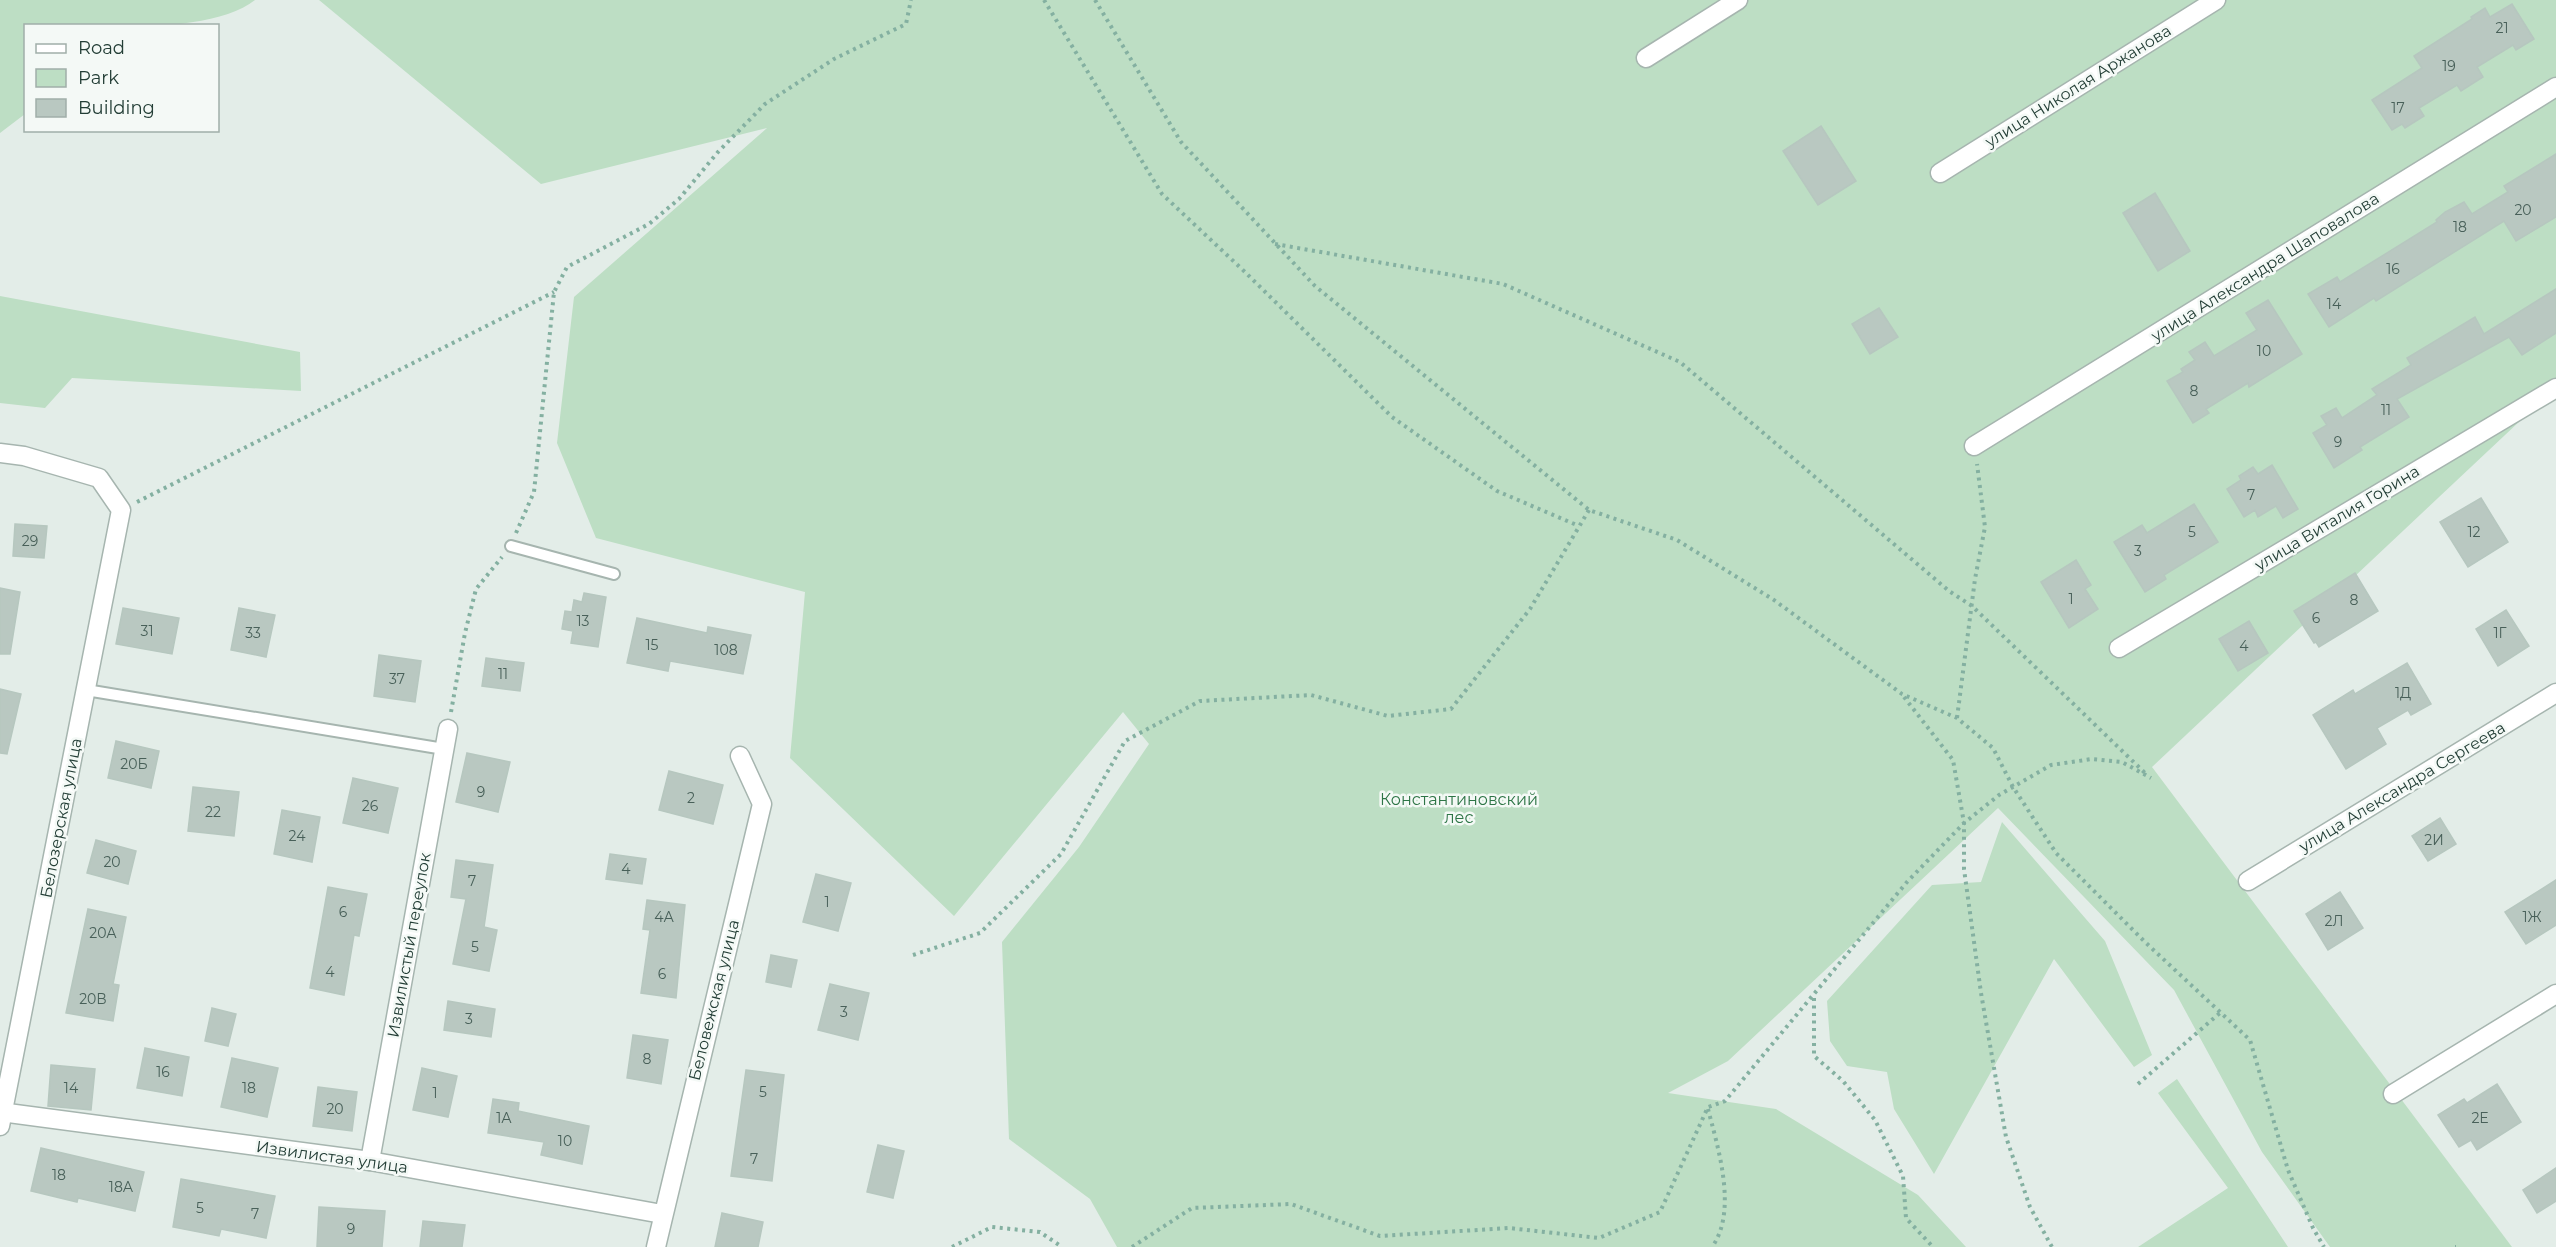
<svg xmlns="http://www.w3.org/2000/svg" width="2556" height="1247" font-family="Montserrat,sans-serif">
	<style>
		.green { fill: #bddec4 }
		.building { fill: #b9c8c1; stroke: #b6c7bf; stroke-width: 1.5 }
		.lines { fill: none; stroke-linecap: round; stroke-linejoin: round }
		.lane-casing { stroke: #a6b5af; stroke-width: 14 }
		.street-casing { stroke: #a6b5af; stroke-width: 21 }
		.path { stroke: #84b0a1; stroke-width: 4; stroke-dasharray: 3 4.5; stroke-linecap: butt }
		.lane { stroke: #fff; stroke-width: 10 }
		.street { stroke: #fff; stroke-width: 18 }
		.labels { text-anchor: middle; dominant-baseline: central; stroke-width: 5; stroke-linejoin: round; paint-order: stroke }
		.number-label { font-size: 14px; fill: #486059 }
		.street-label { font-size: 16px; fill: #233e36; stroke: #f4f9f6 }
		.park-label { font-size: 16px; fill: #2d7546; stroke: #f4f9f6 }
	</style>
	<rect width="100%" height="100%" fill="#e3ede8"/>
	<g class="green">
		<path d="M0,0H255C211,36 83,26 26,26L25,114L0,133Z"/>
		<polygon points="319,0 2556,0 2556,387 2152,767 2512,1247 2330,1247 2262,1152 2174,990 1998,808 1728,1061 1668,1093 1776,1109 1918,1195 1966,1247 1117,1247 1090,1199 1009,1139 1002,942 1079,847 1149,744 1123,712 954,916 790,758 805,592 596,538 557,443 574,297 767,128 541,184"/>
		<polygon points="0,296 300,352 301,391 72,378 45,408 0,403"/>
		<polygon points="2002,822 2105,941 2152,1055 2134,1067 2054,959 1934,1174 1894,1109 1887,1072 1847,1066 1830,1041 1827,1001 1932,885 1981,882"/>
		<polygon points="2177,1079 2288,1247 2138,1247 2228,1188 2158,1093"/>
	</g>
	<g class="building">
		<polygon points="2512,4 2534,39 2516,50 2513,45 2477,67 2483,77 2461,91 2457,85 2419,108 2424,116 2405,128 2402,124 2392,130 2372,100 2422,68 2414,56 2472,19 2471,17 2485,8 2490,17"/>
		<polygon points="1821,126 1856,181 1818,205 1783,151"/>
		<polygon points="2556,154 2556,217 2516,241 2504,221 2376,301 2374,298 2329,327 2308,294 2337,277 2340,282 2437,222 2436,220 2445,212 2464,202 2472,214 2508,192 2504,186"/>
		<polygon points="2155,193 2190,251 2158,271 2123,213"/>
		<polygon points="2556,289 2556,333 2522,355 2509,337 2397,399 2409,417 2360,447 2362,450 2334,468 2313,433 2327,425 2321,416 2336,408 2342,418 2377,395 2372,389 2411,365 2407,358 2475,317 2484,334"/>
		<polygon points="2268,300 2302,354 2249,387 2248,383 2206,409 2209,413 2193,423 2167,381 2183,372 2181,369 2195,360 2189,352 2205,342 2214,356 2257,330 2246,313"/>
		<polygon points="1879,308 1898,337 1870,354 1852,324"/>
		<polygon points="2272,465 2298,509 2283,518 2276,506 2258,517 2255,510 2244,517 2227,489 2241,480 2239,476 2253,467 2258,474"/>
		<polygon points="2481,498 2508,542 2468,567 2440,522"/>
		<polygon points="2194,504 2218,542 2164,575 2166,579 2145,592 2114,542 2142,525 2147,533"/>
		<polygon points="15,524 47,526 44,558 13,556"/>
		<polygon points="2076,560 2091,585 2085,589 2098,609 2069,628 2041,582"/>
		<polygon points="2355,573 2378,611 2319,647 2316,642 2314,643 2294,611"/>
		<polygon points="0,588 20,592 10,654 0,654"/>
		<polygon points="584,593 606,597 598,647 571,643 573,631 562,629 565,611 572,612 574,600 582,602"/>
		<polygon points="123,608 179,618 172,654 116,644"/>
		<polygon points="239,608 275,615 266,657 231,650"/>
		<polygon points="2506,610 2529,646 2498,666 2476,629"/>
		<polygon points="637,618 707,633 708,627 751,635 743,674 670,661 668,671 627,663"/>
		<polygon points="2249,621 2268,653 2238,671 2219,639"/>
		<polygon points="379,655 421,661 415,702 374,696"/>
		<polygon points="486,658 524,663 520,691 482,686"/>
		<polygon points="2407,663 2431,704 2411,715 2408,710 2377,728 2386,744 2346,769 2313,715 2353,690 2355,694"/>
		<polygon points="0,689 21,694 7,754 0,753"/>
		<polygon points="116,741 159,751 151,788 108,778"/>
		<polygon points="467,753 510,762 498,812 456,802"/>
		<polygon points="669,771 723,785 713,824 659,810"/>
		<polygon points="353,778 398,788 388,833 343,823"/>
		<polygon points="193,787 239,792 234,836 188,831"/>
		<polygon points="282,810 320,817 312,862 274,854"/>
		<polygon points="2440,818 2456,844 2428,861 2412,836"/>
		<polygon points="96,840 136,851 128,884 87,873"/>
		<polygon points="610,854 646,859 642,884 606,879"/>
		<polygon points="456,860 493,865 484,927 497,930 489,971 453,964 466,899 451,897"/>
		<polygon points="816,874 851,883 838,931 803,922"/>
		<polygon points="2556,880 2556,925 2526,944 2505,912"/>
		<polygon points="328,887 367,894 359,936 354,935 344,995 310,988"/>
		<polygon points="2340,892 2363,928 2328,950 2306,914"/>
		<polygon points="647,900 685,905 676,998 641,993 650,930 643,929"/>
		<polygon points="88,909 126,917 113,984 119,985 113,1021 66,1013"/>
		<polygon points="771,955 797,960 791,987 766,982"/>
		<polygon points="830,984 869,993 858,1040 818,1030"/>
		<polygon points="448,1001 495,1009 491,1037 444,1030"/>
		<polygon points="212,1008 236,1014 228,1046 205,1041"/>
		<polygon points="633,1035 668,1040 661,1084 627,1078"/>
		<polygon points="145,1048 189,1057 182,1096 137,1088"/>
		<polygon points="232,1058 278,1068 267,1117 221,1107"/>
		<polygon points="51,1065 95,1069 91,1110 48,1106"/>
		<polygon points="422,1068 457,1076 448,1117 413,1110"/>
		<polygon points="746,1070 784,1075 772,1181 731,1176"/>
		<polygon points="2497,1084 2521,1122 2477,1150 2471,1140 2459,1147 2438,1115 2464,1099 2467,1103"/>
		<polygon points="318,1087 357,1092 352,1131 313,1126"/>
		<polygon points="493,1099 519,1103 518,1111 589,1126 582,1164 541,1155 544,1142 488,1133"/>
		<polygon points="878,1145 904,1151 893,1198 867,1192"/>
		<polygon points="41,1148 144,1172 135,1211 78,1198 77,1202 31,1191"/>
		<polygon points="2556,1168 2556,1201 2537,1213 2523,1190"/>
		<polygon points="181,1179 275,1196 266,1238 221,1229 219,1236 173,1227"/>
		<polygon points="319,1207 385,1211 382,1247 317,1247"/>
		<polygon points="722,1213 763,1222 758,1247 715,1247"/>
		<polygon points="423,1221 465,1225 462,1247 420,1247"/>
	</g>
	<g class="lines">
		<defs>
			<g id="lane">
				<polyline points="511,546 614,574"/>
				<polyline points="86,690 444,749"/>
			</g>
			<g id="street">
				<polyline points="1646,58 1738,0"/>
				<polyline points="1940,173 2216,0"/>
				<polyline points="1974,446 2556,87"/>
				<polyline points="0,453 24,456 99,478 121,510 0,1126"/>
				<polyline points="2119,648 2556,388"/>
				<polyline points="2248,881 2556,693"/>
				<polyline points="2393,1094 2556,994"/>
				<polyline points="0,1112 370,1161 662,1214"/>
				<polyline points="370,1161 448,729"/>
				<polyline points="656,1247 762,804 740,756"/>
			</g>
		</defs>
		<use href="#lane" class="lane-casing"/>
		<use href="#street" class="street-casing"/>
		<g class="path">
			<polyline points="1044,0 1162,194 1245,272 1392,417 1497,491 1579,526"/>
			<polyline points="1095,0 1181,142 1315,286 1589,510 1677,540 1774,600 1902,694 1957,718 1993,748 2013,787 2056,853 2145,942 2250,1040 2288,1170 2313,1228 2324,1247"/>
			<polyline points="1275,244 1503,284 1680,362 1949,591 1972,606 2145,773"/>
			<polyline points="137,502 554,292"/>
			<polyline points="516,533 534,492 554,292 567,267 649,224 679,199 718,152 765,104 834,59 906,24 911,0"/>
			<polyline points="1904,697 1953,760 1964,823 1964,869 1981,993 2006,1137 2030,1207 2052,1247"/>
			<polyline points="451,712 465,633 476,589 502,557"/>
			<polyline points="1957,718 1975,579 1985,527 1977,464"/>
			<polyline points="913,955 980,933 1061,854 1125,741 1200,701 1311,695 1388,716 1451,709 1530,609 1589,510"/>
			<polyline points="1814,998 1814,1056 1843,1081 1875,1120 1903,1176 1906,1218 1933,1247"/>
			<polyline points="2138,1084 2221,1012"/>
			<path d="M1708,1109C1718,1148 1738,1211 1712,1247"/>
			<polyline points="952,1247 992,1227 1040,1232 1062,1247"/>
			<polyline points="1132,1247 1192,1208 1291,1204 1380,1236 1509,1228 1599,1238 1660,1212 1708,1107 1725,1101 1907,882 1964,823 1999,795 2051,765 2092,759 2122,762 2151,778"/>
			<polyline points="2455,1247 2456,1247"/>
		</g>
		<use href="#lane" class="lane"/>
		<use href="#street" class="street"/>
	</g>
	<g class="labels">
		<g class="number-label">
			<text x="2502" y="28">21</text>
			<text x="2449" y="66">19</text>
			<text x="2398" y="108">17</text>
			<text x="2523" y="210">20</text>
			<text x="2460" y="227">18</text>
			<text x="2393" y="269">16</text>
			<text x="2334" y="304">14</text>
			<text x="2264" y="351">10</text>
			<text x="2194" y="391">8</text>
			<text x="2386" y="410">11</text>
			<text x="2338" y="442">9</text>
			<text x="2251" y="495">7</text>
			<text x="2192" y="532">5</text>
			<text x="2474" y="532">12</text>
			<text x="30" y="541">29</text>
			<text x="2138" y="551">3</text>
			<text x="2071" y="599">1</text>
			<text x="2354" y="600">8</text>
			<text x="2316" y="618">6</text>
			<text x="583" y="621">13</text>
			<text x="147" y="631">31</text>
			<text x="253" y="633">33</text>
			<text x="2500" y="633">1Г</text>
			<text x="652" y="645">15</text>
			<text x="2244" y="646">4</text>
			<text x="726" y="650">108</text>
			<text x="503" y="674">11</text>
			<text x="397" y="679">37</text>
			<text x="2403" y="693">1Д</text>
			<text x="134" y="764">20Б</text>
			<text x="481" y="792">9</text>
			<text x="691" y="798">2</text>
			<text x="370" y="806">26</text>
			<text x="213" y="812">22</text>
			<text x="297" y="836">24</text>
			<text x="2434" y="840">2И</text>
			<text x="112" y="862">20</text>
			<text x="626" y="869">4</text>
			<text x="472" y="881">7</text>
			<text x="827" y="902">1</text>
			<text x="343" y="912">6</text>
			<text x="664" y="917">4А</text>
			<text x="2532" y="917">1Ж</text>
			<text x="2334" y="921">2Л</text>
			<text x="103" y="933">20А</text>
			<text x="475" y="947">5</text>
			<text x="330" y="972">4</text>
			<text x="662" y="974">6</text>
			<text x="93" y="999">20В</text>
			<text x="844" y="1012">3</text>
			<text x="469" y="1019">3</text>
			<text x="647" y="1059">8</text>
			<text x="163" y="1072">16</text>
			<text x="71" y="1088">14</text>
			<text x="249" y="1088">18</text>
			<text x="763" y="1092">5</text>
			<text x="435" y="1093">1</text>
			<text x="335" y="1109">20</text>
			<text x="504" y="1118">1А</text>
			<text x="2480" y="1118">2Е</text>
			<text x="565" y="1141">10</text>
			<text x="754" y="1159">7</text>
			<text x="59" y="1175">18</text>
			<text x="121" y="1187">18А</text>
			<text x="200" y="1208">5</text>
			<text x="255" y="1214">7</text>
			<text x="351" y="1229">9</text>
		</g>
		<g class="street-label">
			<text transform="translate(2078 86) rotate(-32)">улица Николая Аржанова</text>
			<text transform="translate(2265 267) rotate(-32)">улица Александра Шаповалова</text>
			<text transform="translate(2337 518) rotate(-31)">улица Виталия Горина</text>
			<text transform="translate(2402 787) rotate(-31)">улица Александра Сергеева</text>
			<text transform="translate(61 818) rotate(-79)">Белозерская улица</text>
			<text transform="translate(409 945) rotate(-80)">Извилистый переулок</text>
			<text transform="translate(714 1000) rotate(-76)">Беловежская улица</text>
			<text transform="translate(332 1157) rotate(8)">Извилистая улица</text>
		</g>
		<g class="park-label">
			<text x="1459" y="799">Константиновский<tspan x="1459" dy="18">лес</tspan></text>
		</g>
	</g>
	<rect x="24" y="24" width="195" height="108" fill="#f4f9f6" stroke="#a0aea9" stroke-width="1.5"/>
	<rect x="36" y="44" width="30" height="9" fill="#ffffff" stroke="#a0aea9" stroke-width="1.5"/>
	<text x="78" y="54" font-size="18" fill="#233e36">Road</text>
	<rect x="36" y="69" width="30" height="18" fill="#bddec4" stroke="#a0aea9" stroke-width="1.5"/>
	<text x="78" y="84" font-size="18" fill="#233e36">Park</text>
	<rect x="36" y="99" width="30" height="18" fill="#b9c8c1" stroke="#a0aea9" stroke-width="1.5"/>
	<text x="78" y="114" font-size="18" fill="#233e36">Building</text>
</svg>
